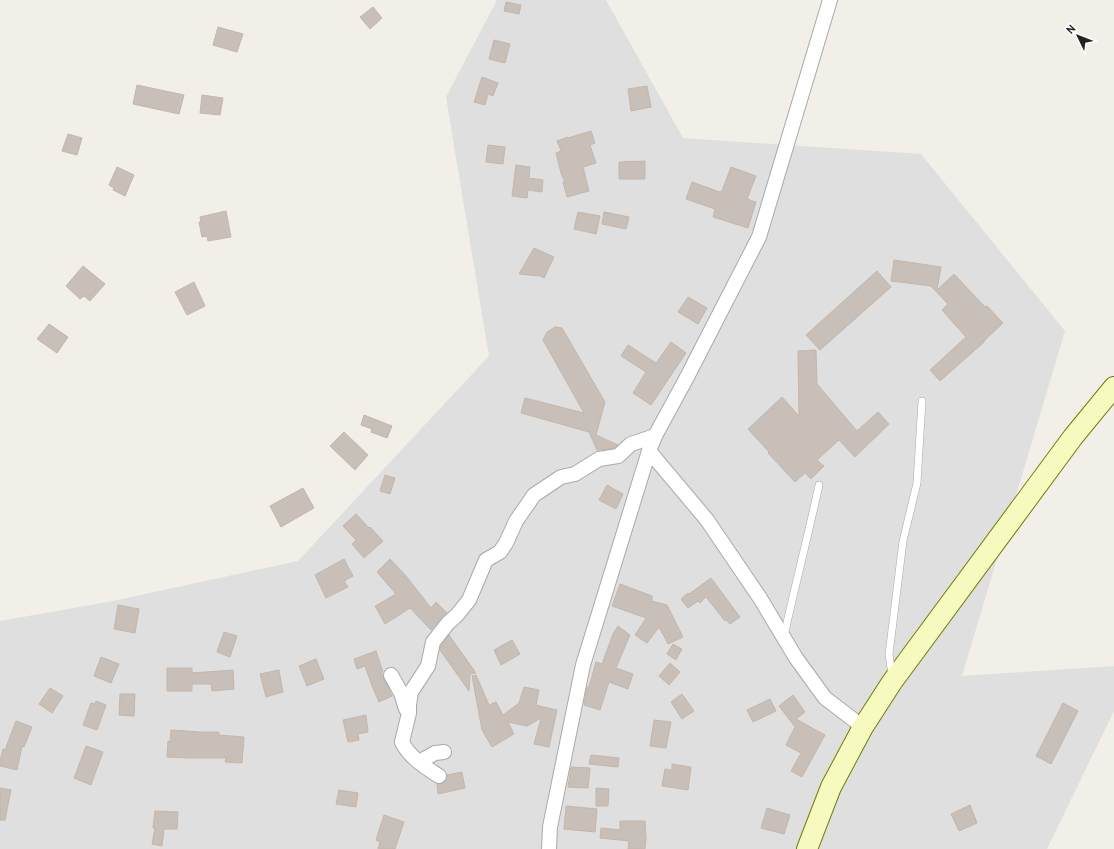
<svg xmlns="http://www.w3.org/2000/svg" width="1114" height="849" font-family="Overpass,sans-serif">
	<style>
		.residential { fill: #e0dfdf }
		.building { fill: #c7bfb8; stroke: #c4b6ab }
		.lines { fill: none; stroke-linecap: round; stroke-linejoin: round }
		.lane-casing { stroke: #a9a9a9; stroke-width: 8 }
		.street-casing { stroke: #a9a9a9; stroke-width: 16 }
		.secondary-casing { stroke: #707d05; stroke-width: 22 }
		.lane { stroke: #fff; stroke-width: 7 }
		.street { stroke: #fff; stroke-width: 14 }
		.secondary { stroke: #f7fabf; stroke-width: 20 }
	</style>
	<rect width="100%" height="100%" fill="#f2efe9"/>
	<polygon class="residential" points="497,0 606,0 683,138 921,154 1065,331 962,676 1114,666 1114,711 1047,849 0,849 0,621 113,601 298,561 489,356 446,97"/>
	<g class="building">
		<polygon points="506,2 521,5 519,14 504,11"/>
		<polygon points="373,7 382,18 370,29 360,17"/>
		<polygon points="218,27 243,34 237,52 213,45"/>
		<polygon points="494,40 510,44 505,63 489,59"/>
		<polygon points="482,77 498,83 493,96 488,94 485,105 474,102"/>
		<polygon points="137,85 184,95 179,114 133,104"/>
		<polygon points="647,86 651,107 631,111 628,89"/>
		<polygon points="202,95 223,98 220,115 200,113"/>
		<polygon points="591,131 595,143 590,145 596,163 583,167 589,191 567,197 563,182 565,182 561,173 556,153 561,151 557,141 568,137 568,138"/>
		<polygon points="68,134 82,138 77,155 62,151"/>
		<polygon points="488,145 505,147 503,164 486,162"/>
		<polygon points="645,161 645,179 619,179 619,162"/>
		<polygon points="516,165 530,167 529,178 543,180 542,192 528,190 527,198 512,196"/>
		<polygon points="117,167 134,175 125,196 113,190 114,188 109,185"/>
		<polygon points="731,167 756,176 747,199 756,202 748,228 713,217 715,209 686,199 692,182 720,192 722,191"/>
		<polygon points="226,211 231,237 208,241 207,236 202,237 199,222 201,222 200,217"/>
		<polygon points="578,212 600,216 596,234 574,229"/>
		<polygon points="604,212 629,217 626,229 602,224"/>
		<polygon points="534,248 554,257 544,278 540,276 519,274"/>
		<polygon points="894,260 941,267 937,290 954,274 985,307 987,306 1003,323 984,341 984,342 940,381 930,370 966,337 942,310 948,304 931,286 891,281"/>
		<polygon points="83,266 105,284 90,301 84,296 80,299 66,286"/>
		<polygon points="877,271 891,287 820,350 806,335"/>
		<polygon points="194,282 205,306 187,315 175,292"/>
		<polygon points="688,297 707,308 698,324 678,312"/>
		<polygon points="49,324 68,337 57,353 37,339"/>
		<polygon points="555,327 562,328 605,402 596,435 618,445 614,448 599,450 597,450 589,432 521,413 525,398 584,413 543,340 547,332"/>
		<polygon points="671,342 686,353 651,405 633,393 646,372 621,356 628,345 656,363"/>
		<polygon points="816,350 817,384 857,431 878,412 889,424 855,457 839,440 817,460 824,466 811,479 805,473 795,482 768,453 769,452 748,429 782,397 799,416 798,351"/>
		<polygon points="364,415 392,426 387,438 371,432 372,429 361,425"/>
		<polygon points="344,432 368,455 355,470 330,446"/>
		<polygon points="385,475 395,478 390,494 380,491"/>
		<polygon points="607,485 623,494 616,509 599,500"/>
		<polygon points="303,488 314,508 281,527 270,506"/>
		<polygon points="356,514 369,528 370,527 383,541 364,558 352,544 356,540 343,526"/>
		<polygon points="344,559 353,576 344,581 348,587 326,598 315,575"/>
		<polygon points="390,559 406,576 431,608 436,602 447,613 441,618 431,630 410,608 385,624 375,606 396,594 377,572"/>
		<polygon points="711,578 740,617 730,624 726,620 725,621 706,597 700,603 698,601 688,608 681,599 688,593 689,594"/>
		<polygon points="620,584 652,596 652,601 667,605 683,637 668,644 659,627 647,643 635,635 646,618 612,606"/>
		<polygon points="118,605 139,609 135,633 114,629"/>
		<polygon points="618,626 630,635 616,668 633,674 628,689 609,682 600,710 584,705 587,687 589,687 596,662 602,664 613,634"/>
		<polygon points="224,632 237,636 230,657 217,652"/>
		<polygon points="449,635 476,673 470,674 469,691 440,650 441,646"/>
		<polygon points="512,640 520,654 501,665 494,650"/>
		<polygon points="673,644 682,649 676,660 667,654"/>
		<polygon points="376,651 383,672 381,673 392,696 379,702 372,686 365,666 357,669 354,659"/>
		<polygon points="101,657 119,664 111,683 94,676"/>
		<polygon points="316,659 324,679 307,686 299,666"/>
		<polygon points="670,663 680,672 669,685 659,676"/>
		<polygon points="167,668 192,668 192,673 233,670 234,689 212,691 211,684 192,684 192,691 167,691"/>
		<polygon points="279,670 283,692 266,697 260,674"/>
		<polygon points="476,675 489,705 496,702 503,715 519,703 524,687 539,690 536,705 557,710 549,747 534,744 541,718 527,726 508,722 514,734 492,747 482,730 472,676"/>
		<polygon points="50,688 63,696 52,713 39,704"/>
		<polygon points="120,694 135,694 134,716 119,715"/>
		<polygon points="682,694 694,711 682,719 671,702"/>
		<polygon points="793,695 805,712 796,719 825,735 802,777 791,771 801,753 786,745 795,727 779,706"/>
		<polygon points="770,699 776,711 753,722 747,710"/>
		<polygon points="96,701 106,705 97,730 83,725 91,703 95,704"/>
		<polygon points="1063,703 1078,711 1051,764 1036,756"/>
		<polygon points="366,715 368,732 358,734 359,740 348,742 343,720"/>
		<polygon points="654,720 671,722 666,748 650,746"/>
		<polygon points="16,721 32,727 24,747 22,746 17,770 0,766 0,761 3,749 5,750"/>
		<polygon points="171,730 200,732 219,732 219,735 244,737 242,763 225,762 226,758 190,758 167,757 168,741 170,742"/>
		<polygon points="86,746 103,752 91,785 74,778"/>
		<polygon points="591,755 619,758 618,767 589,764"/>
		<polygon points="672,764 691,767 688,790 662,786 665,769 672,770"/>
		<polygon points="571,767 590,768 588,788 568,787"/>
		<polygon points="462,772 465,788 438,794 437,784 443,783 446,780 447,775"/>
		<polygon points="0,788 11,790 5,820 0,820"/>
		<polygon points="596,788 609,789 608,806 596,806"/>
		<polygon points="339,790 358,793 356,807 336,804"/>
		<polygon points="970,805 977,823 959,831 951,814"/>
		<polygon points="566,806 597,809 595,832 564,829"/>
		<polygon points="767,808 790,815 784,834 761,828"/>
		<polygon points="155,811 178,812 177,829 164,829 162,846 152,844 155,828 153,828"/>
		<polygon points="384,815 404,822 395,849 378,849 380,842 376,840"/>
		<polygon points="620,821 645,821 646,839 645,849 628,849 629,841 600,838 601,828 620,830"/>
	</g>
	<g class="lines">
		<defs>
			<g id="lane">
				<path d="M784,636C795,586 808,536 819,485"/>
				<polyline points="892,675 889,654 903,541 917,483 922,401"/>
			</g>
			<g id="street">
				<polyline points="649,451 707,520 760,598 796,658 825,698 863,727"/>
				<polyline points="391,675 401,693 406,709"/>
				<polyline points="419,762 435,753 444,752"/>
				<path d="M439,776C425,767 409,757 402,742L409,713V705L411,692L428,666L433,642L448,623L457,615L469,600L486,560L500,552L506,543L516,521L534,495L561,477L575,474L599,459L618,456L631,444L655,436"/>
				<polyline points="549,849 550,827 583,665 649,451 655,436 686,379 759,237 830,0"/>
			</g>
			<polyline id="secondary" points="807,849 831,787 863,727 892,682 1073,437 1114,387"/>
		</defs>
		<use href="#lane" class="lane-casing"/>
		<use href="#street" class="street-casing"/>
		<use href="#secondary" class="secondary-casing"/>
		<use href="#lane" class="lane"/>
		<use href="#street" class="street"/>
		<use href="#secondary" class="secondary"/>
	</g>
	<g transform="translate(1078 36) rotate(313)" stroke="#ffffff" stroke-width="3" paint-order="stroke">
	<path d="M0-3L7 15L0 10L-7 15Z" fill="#222222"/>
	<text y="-6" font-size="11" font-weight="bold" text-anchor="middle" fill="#222222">N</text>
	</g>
</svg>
